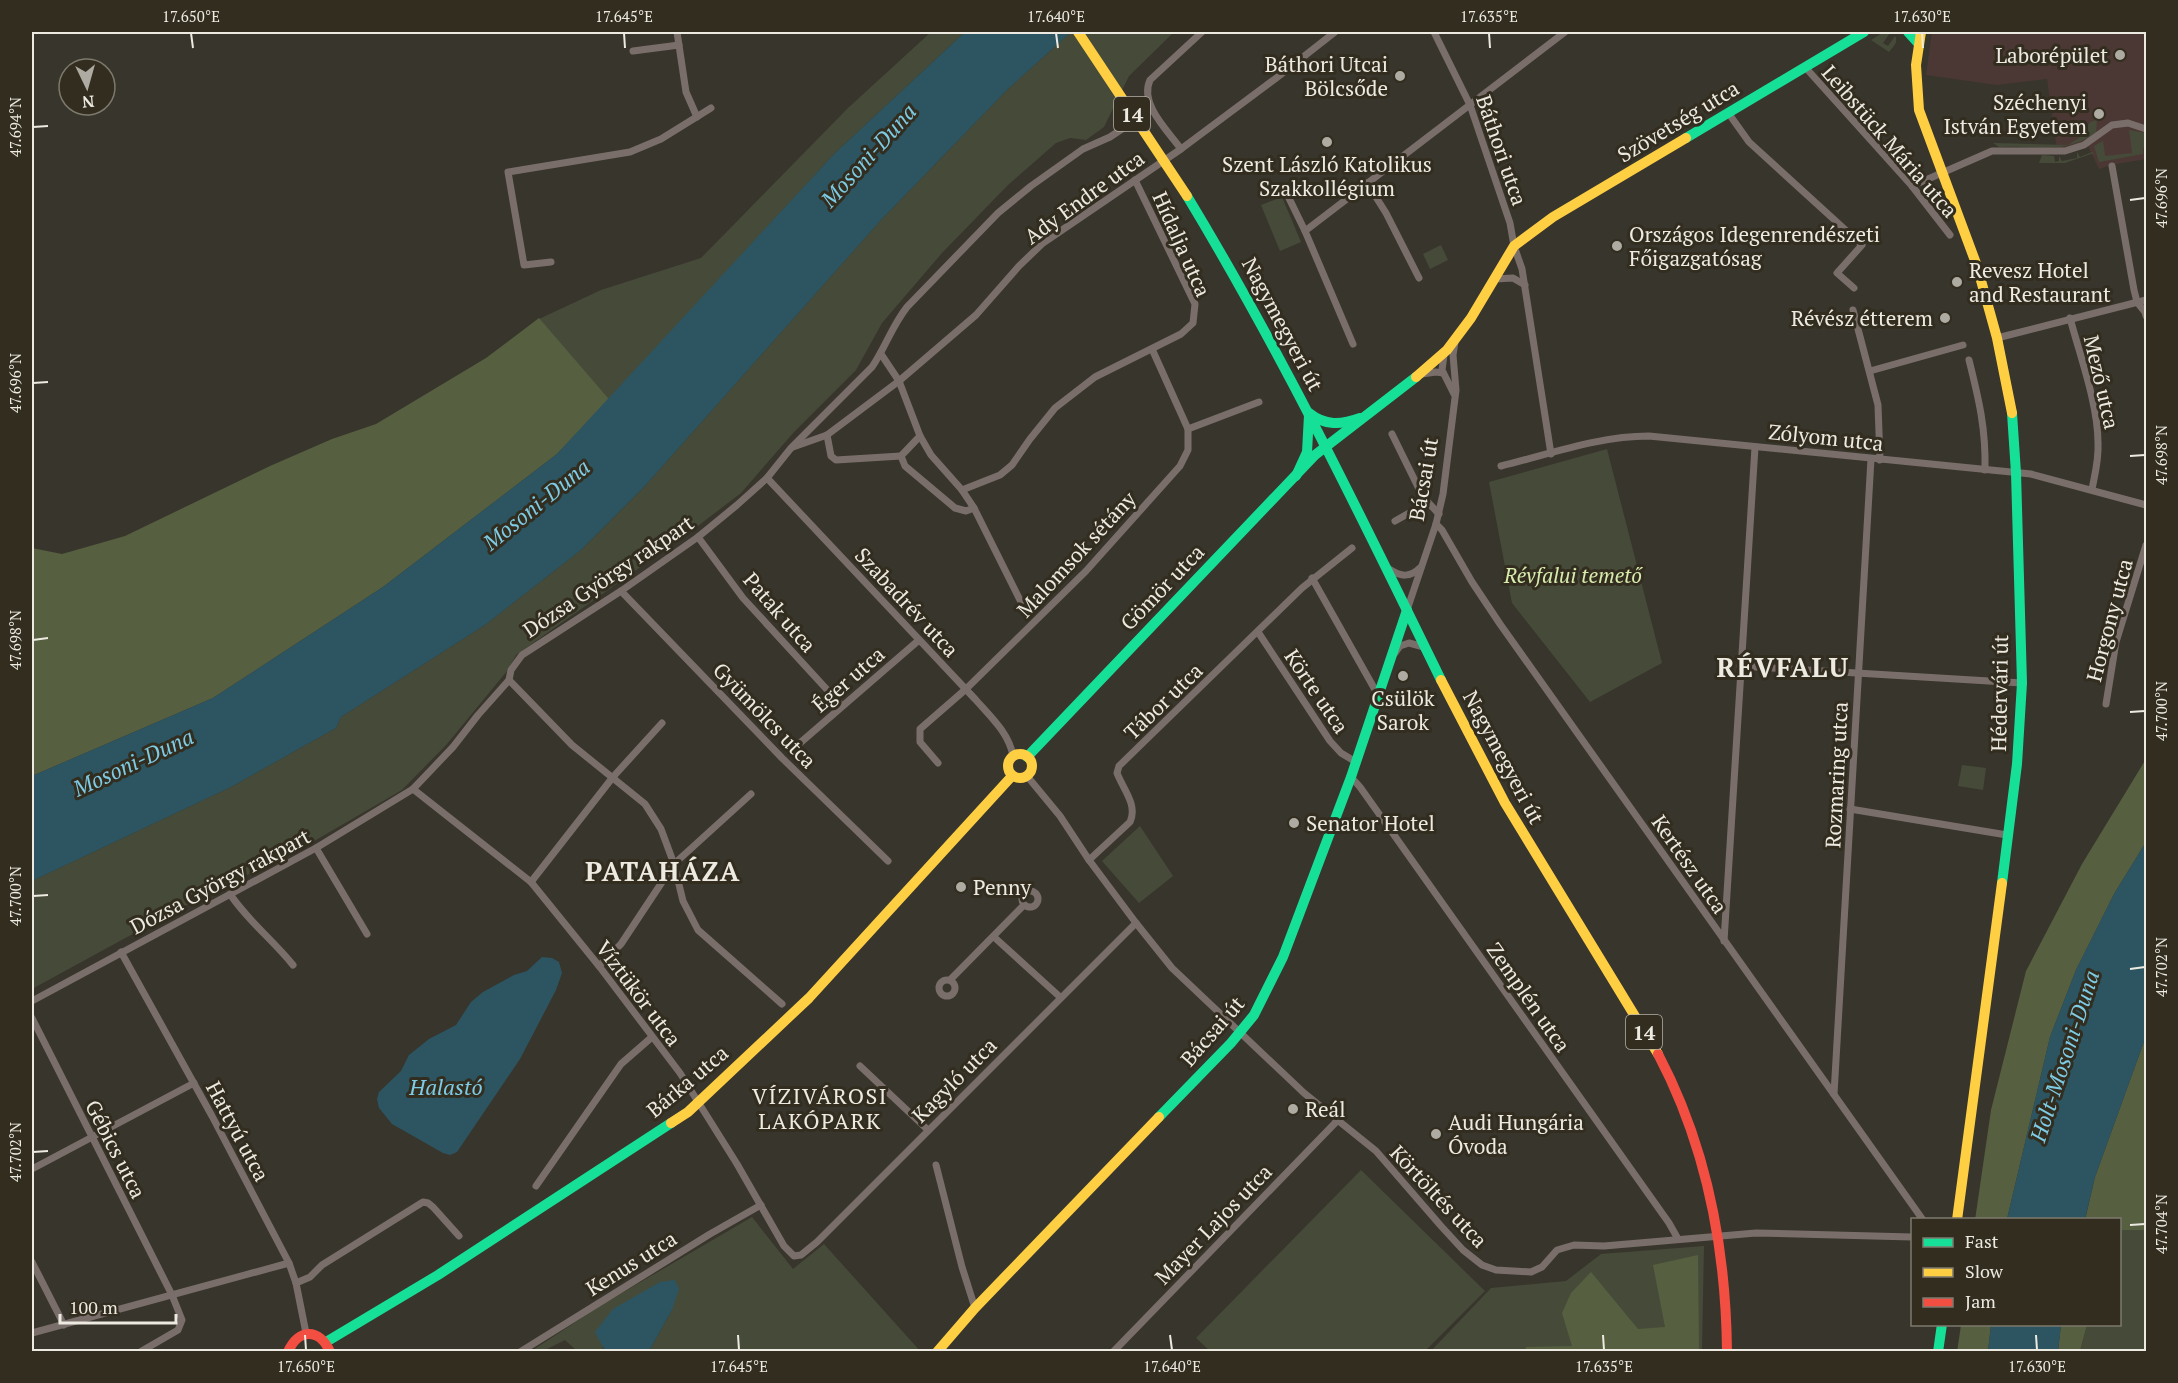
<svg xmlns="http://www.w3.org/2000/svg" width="2178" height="1383" font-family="'PT Serif',serif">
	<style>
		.education { fill: #4b3835 }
		.green { fill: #464b39 }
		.forest { fill: #565f40 }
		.water { fill: #2c5561 }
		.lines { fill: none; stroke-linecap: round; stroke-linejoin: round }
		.street { stroke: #7a6e6b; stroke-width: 7 }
		.fast { stroke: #16e098; stroke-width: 10 }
		.slow { stroke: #ffcf43; stroke-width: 10 }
		.jam { stroke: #f24e42; stroke-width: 10 }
		.slow-bridge { stroke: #ffcf43; stroke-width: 10 }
		.ticks { fill: none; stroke: #edeae1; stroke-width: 2 }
		.poi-dot { fill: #aeaba2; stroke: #322d1f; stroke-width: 2 }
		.labels { text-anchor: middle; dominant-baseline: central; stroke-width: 6; stroke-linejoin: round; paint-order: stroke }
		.shield { fill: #322d1f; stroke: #b5b1a7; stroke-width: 1.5 }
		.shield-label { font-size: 20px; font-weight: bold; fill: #edeae1 }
		.poi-label { font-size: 21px; fill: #edeae1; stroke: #322d1f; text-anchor: start }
		.street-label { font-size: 21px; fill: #edeae1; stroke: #322d1f }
		.park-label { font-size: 21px; font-style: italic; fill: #d8ecae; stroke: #322d1f }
		.water-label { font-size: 22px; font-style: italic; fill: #7dcbe5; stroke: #322d1f }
		.neighbourhood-label { font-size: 22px; letter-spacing: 1.5px; fill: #edeae1; stroke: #322d1f }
		.district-label { font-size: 27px; font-weight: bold; letter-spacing: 1.5px; fill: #edeae1; stroke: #322d1f }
		.neatline { fill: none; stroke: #edeae1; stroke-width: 2 }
		.ticks-label { font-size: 15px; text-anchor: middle; fill: #edeae1 }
	</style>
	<rect width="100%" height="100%" fill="#38352c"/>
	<polygon class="education" points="1932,32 2146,32 2146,159 2111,165 2099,169 2086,142 2057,150 2047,79 1997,85 1926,75"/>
	<g class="green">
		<polygon points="931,32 965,32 835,153 609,399 539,319 601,290 701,258 848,108"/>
		<polygon points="1071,32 1174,32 1129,76 1104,127 1086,140 1070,138 1056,143 1008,185 942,253 882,323 856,370 794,432 741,493 690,532 516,655 507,671 447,744 402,790 309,844 173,912 32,989 32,881 231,787 336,728 341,717 485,625 581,550 644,487 881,220 1007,90"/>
		<path d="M1882,33H1890L1883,43L1888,46L1895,36C1899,42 1893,47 1889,52L1871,40Z"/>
		<path d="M2097,120L2096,133C2063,155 2036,145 1999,147L1993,143L2068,145L2082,136L2090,122Z"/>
		<polygon points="2129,130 2146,133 2146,147 2143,148 2143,154 2099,162 2094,146 2103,141 2105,156 2132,153"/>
		<polygon points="2077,152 2080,157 2092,152 2094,153 2065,163 2039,163 2042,155 2054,156 2055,162 2059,161 2059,156 2062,161 2077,158"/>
		<polygon points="1282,197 1301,242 1280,251 1261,205"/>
		<polygon points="1441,245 1448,260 1430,269 1423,254"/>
		<polygon points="1607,449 1662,663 1590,702 1512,603 1489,482"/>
		<polygon points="1962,765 1986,768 1983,790 1958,786"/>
		<polygon points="1140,826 1173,876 1139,903 1102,861"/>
		<polygon points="1361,1170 1485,1291 1425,1351 1210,1351 1196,1338"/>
		<polygon points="752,1217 793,1269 824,1244 921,1352 649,1351 672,1310 602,1347 605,1351 577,1351 565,1340 543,1351 530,1352 603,1304"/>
		<polygon points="2120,1230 2146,1230 2146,1351 2080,1352 2087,1325 2120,1324"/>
		<polygon points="1704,1246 1702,1351 1430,1352 1491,1288 1566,1281 1601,1254"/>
	</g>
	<g class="forest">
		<polygon points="539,318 609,399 557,454 383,587 213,698 32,776 32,548 62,554 125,536 270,466 332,439 376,424 486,358"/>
		<polygon points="2146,759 2146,842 2114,894 2076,970 2050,1037 2007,1219 1975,1220 1991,1110 2026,971 2082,864"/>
		<polygon points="2146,1036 2146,1230 2120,1230 2120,1220 2085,1220 2095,1177"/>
		<polygon points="1698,1255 1699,1351 1526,1351 1526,1347 1572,1346 1562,1313 1571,1293 1591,1272 1638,1329 1665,1327 1653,1265"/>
		<polygon points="1961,1325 1991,1325 1988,1351 1957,1352"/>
		<polygon points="2061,1325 2087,1325 2080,1351 2058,1351"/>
	</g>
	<g class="water">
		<polygon points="965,32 1071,32 1007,90 881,220 644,487 581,550 485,625 341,717 336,728 231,787 32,881 32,776 213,698 383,587 557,454 835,153"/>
		<polygon points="2146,842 2146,1036 2095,1177 2085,1219 2007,1219 2050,1037 2076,970 2114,894"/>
		<polygon points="542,957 552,958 559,962 562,973 556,990 520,1059 457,1152 450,1155 443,1153 392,1124 379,1108 377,1099 379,1092 401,1071 409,1055 429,1039 456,1025 471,1002 483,992 514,975 527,971"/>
		<polygon points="675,1280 679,1289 672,1310 649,1351 605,1351 595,1332 613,1309 660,1282"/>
		<polygon points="1991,1325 2061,1325 2058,1351 1988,1351"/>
	</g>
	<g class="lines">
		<g class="street">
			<polyline points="677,32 686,92 697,117"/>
			<polyline points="1434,32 1470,105 1510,223 1514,246 1522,269 1551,454"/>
			<polyline points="633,51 679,45"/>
			<polyline points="1805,67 1912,186 1950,235"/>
			<polyline points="1729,114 1749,142 1862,245 1837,273 1854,288"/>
			<path d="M1181,149C1168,131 1139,104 1150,80L1202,32"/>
			<polyline points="2112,166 2134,290 2137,302 2145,312 2146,316"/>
			<polyline points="1367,183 1386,213 1419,278"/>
			<polyline points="1912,186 1992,151 2065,151 2084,145 2112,125 2128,123 2146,129"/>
			<polyline points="1285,190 1305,231"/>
			<polyline points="551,262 524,265 508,172 630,152 661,139 711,108"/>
			<polyline points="1495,279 1513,278 1525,285"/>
			<polyline points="1853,310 1878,405 1880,460"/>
			<path d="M2070,318C2080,356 2098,404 2098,443C2099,459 2095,474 2092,489"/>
			<polyline points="1997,338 2146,300"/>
			<polyline points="1353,344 1305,231 1565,32"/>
			<polyline points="881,354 899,381 920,436 931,455 962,490 974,508 1026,612"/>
			<polyline points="1444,355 1442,370 1454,394"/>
			<path d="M1969,360C1979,400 1986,429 1985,470"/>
			<polyline points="1870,371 1963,345"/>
			<polyline points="1422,374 1436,372 1443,373"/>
			<polyline points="1188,429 1259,402"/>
			<polyline points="1392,434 1423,497 1439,514"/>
			<polyline points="827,435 831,456 836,460 901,456 905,466 955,508 966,511 974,508"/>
			<polyline points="793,447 827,435 899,381 976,315 1019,266 1043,243 1181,149 1275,79 1335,32"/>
			<polyline points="901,456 920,436"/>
			<path d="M1501,466C1550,454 1599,436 1649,436L2031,474L2146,505"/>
			<path d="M767,478L975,699C990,716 1009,733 1013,756"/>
			<polyline points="962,490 1000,475 1012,465 1030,439 1055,408 1095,377 1181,334 1193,323 1195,304 1135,180"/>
			<polyline points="1395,521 1427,503"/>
			<polyline points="1436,524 1442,530 1472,582 1500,624 1923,1220"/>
			<polyline points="698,537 743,598 842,706"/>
			<path d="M1389,569C1401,577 1410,578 1421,567"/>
			<polyline points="1312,578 1378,695"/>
			<polyline points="621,591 782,758 888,861"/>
			<polyline points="1407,610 1436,524 1443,494 1456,390 1453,355 1455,342"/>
			<polyline points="1258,632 1330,741 1341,753 1356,762"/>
			<polyline points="1395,653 1400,646 1409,643 1424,647"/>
			<polyline points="1740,666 2022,683"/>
			<polyline points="509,680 572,745 645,804 661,829 674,864 683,901 698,930 782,1004"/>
			<polyline points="2106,704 2116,642 2146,545"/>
			<polyline points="800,743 919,640"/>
			<polyline points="938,763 920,742 920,729 966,689 1086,571 1180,466 1188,450 1188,429 1152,349"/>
			<polyline points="1027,776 1060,816 1089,860 1136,923 1172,968 1304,1093 1376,1151 1441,1226 1463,1250 1482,1265 1496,1270 1531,1272 1542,1267 1557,1250 1574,1245 1604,1246 1756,1233 1912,1237"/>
			<polyline points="1351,777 1360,787 1669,1223 1678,1239"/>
			<polyline points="413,789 531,882 599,966 680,1073 737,1164 784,1246 794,1256 801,1255 817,1242 1136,923"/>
			<polyline points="1850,809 2007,835"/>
			<polyline points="316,848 367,934"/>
			<path d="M1089,860L1130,822C1138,805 1123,789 1117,773L1119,766L1302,588L1352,548"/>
			<polyline points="531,882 613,777 662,723"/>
			<circle cx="1030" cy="899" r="8"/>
			<path d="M230,894C247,920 273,940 293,965"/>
			<polyline points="994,937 1060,997"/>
			<polyline points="1724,941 1755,447"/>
			<polyline points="121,952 212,1116 289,1263 296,1283 306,1333"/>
			<polyline points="599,966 621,944 674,864 751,794"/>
			<circle cx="947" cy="988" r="8"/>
			<polyline points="950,980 1024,905"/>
			<path d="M32,1001L316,848L413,789L453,747L478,715L509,680L511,670L522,655L621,591L698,537L737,505L767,478L791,448L872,367C885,348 892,326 907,307L998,213L1031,186L1083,149L1110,137L1152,109"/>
			<polyline points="32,1018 172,1295 182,1320 178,1330 140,1352"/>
			<polyline points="860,1066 928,1130"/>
			<polyline points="1834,1094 1871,459"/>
			<polyline points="936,1165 962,1267 975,1308"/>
			<polyline points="32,1169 194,1083"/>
			<polyline points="536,1186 621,1064 652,1037"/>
			<polyline points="32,1262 64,1325"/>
			<polyline points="296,1283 310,1277 322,1265 423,1202 428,1203 433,1207 459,1236"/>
			<polyline points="32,1333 289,1263"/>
			<polyline points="520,1352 710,1234 761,1205"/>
			<polyline points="1113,1352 1338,1120"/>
		</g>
		<g class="fast">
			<polyline points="1908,32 1917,42"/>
			<polyline points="1686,138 1864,32"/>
			<path d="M1187,196C1282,353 1361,516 1441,680"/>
			<path d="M1309,413C1325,426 1341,425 1360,418"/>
			<polyline points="1296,476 1307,452 1309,415"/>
			<polyline points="1027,757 1315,455 1416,377"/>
			<polyline points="2002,883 2017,764 2022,683 2016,473 2012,413"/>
			<polyline points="1159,1117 1231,1043 1254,1015 1283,957 1351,777 1407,610"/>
			<polyline points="326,1342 438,1275 671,1123"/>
			<polyline points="1938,1352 1942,1324"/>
		</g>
		<g class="slow">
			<polyline points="1921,32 1916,65 1919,110 1977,266 1997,338 2012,413"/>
			<polyline points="1416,377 1447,350 1471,318 1514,246 1553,217 1686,138"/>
			<polyline points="1441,680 1505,803 1658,1054"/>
			<circle cx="1020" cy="766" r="12"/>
			<polyline points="671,1123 688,1112 809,998 1012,776"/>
			<polyline points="1957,1220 2002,883"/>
			<polyline points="937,1352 975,1308 1159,1117"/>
		</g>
		<g class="jam">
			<path d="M1658,1054C1707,1147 1726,1248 1727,1352"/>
			<path d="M288,1352C298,1328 320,1328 330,1352"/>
		</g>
		<polyline class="slow-bridge" points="1078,32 1187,196"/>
	</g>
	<path class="ticks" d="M191,33L193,48M624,33L625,48M1056,33L1058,48M1489,33L1490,48M1922,33L1923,48M33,127L48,126M2130,200L2145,198M33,383L48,382M2130,456L2145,455M33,640L48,638M2130,712L2145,711M33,896L48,895M2130,969L2145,967M33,1152L48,1151M2130,1225L2145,1224M305,1335L306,1350M738,1335L739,1350M1170,1335L1172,1350M1603,1335L1604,1350M2036,1335L2037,1350"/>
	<g class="poi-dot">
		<circle cx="2120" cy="55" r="6"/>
		<circle cx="1400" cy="76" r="6"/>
		<circle cx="2099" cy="114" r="6"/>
		<circle cx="1327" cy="142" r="6"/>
		<circle cx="1617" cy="246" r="6"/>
		<circle cx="1957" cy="282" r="6"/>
		<circle cx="1945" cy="318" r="6"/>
		<circle cx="1403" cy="676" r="6"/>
		<circle cx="1294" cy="823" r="6"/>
		<circle cx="961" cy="887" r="6"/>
		<circle cx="1293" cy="1109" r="6"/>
		<circle cx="1436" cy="1134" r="6"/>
	</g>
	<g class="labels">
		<g class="shield">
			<rect x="1114" y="97" width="36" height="34" rx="4.5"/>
			<rect x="1626" y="1015" width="36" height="34" rx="4.5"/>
		</g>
		<g class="shield-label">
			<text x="1132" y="114">14</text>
			<text x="1644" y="1032">14</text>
		</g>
		<g class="poi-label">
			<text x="2108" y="55" text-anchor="end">Laborépület</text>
			<text x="1388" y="64" text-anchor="end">Báthori Utcai<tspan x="1388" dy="24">Bölcsőde</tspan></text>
			<text x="2087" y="102" text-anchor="end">Széchenyi<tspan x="2087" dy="24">István Egyetem</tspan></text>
			<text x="1327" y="164" text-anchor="middle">Szent László Katolikus<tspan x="1327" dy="24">Szakkollégium</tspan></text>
			<text x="1629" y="234">Országos Idegenrendészeti<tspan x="1629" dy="24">Főigazgatósag</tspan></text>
			<text x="1969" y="270">Revesz Hotel<tspan x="1969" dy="24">and Restaurant</tspan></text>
			<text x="1933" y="318" text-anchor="end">Révész étterem</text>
			<text x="1403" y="698" text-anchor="middle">Csülök<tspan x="1403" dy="24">Sarok</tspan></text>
			<text x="1306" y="823">Senator Hotel</text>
			<text x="973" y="887">Penny</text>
			<text x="1305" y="1109">Reál</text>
			<text x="1448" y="1122">Audi Hungária<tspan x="1448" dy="24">Óvoda</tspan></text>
		</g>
		<g class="street-label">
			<text transform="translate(1678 121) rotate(-31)">Szövetség utca</text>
			<text transform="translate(1890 141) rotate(49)">Leibstück Mária utca</text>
			<text transform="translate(1502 150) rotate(71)">Báthori utca</text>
			<text transform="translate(1084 197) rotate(-36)">Ady Endre utca</text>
			<text transform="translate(1182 244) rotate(66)">Hídalja utca</text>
			<text transform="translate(1283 324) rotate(62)">Nagymegyeri út</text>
			<text transform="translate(2102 382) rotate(77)">Mező utca</text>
			<text transform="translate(1826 437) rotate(6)">Zólyom utca</text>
			<text transform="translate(1423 479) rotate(-80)">Bácsai út</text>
			<text transform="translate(1076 554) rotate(-47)">Malomsok sétány</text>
			<text transform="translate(608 576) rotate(-34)">Dózsa György rakpart</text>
			<text transform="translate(1162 587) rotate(-46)">Gömör utca</text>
			<text transform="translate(907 602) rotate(47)">Szabadrév utca</text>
			<text transform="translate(780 612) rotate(49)">Patak utca</text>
			<text transform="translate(2109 620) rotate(-75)">Horgony utca</text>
			<text transform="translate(848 679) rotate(-41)">Éger utca</text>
			<text transform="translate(1317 691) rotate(56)">Körte utca</text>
			<text transform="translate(1999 693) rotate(-89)">Hédervári út</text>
			<text transform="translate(1163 701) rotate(-44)">Tábor utca</text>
			<text transform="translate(765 715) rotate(46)">Gyümölcs utca</text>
			<text transform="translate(1504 757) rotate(62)">Nagymegyeri út</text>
			<text transform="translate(1836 775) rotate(-87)">Rozmaring utca</text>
			<text transform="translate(1690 864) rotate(55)">Kertész utca</text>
			<text transform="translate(220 881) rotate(-28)">Dózsa György rakpart</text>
			<text transform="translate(639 993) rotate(53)">Víztükör utca</text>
			<text transform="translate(1529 997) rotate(55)">Zemplén utca</text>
			<text transform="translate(1212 1031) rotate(-49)">Bácsai út</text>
			<text transform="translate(954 1080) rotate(-45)">Kagyló utca</text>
			<text transform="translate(687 1081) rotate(-40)">Bárka utca</text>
			<text transform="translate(238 1131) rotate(62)">Hattyú utca</text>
			<text transform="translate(116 1149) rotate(63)">Gébics utca</text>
			<text transform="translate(1439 1196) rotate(47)">Körtöltés utca</text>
			<text transform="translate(1213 1224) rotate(-46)">Mayer Lajos utca</text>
			<text transform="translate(631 1263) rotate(-32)">Kenus utca</text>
		</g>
		<g class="park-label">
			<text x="1573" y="575">Révfalui temető</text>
		</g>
		<g class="water-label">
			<text transform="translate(868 155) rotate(-48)">Mosoni-Duna</text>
			<text transform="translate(536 504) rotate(-39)">Mosoni-Duna</text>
			<text transform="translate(133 762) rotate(-25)">Mosoni-Duna</text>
			<text transform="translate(2064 1056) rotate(-72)">Holt-Mosoni-Duna</text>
			<text x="446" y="1086">Halastó</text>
		</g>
		<g class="neighbourhood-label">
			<text x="820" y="1095">VÍZIVÁROSI<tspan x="820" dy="25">LAKÓPARK</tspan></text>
		</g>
		<g class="district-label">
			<text x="1783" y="667">RÉVFALU</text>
			<text x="663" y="871">PATAHÁZA</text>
		</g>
	</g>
	<rect width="2178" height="1383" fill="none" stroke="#322d1f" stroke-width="66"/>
	<rect x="1911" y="1218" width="210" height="108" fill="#322d1f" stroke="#7d796d" stroke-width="1.5"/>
	<rect x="1923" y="1238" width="30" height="9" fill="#16e098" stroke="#7d796d" stroke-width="1.5"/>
	<text x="1965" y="1248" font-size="18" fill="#edeae1">Fast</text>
	<rect x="1923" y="1268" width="30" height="9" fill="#ffcf43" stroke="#7d796d" stroke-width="1.5"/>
	<text x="1965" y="1278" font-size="18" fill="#edeae1">Slow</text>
	<rect x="1923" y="1298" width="30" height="9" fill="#f24e42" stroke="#7d796d" stroke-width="1.5"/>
	<text x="1965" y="1308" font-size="18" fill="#edeae1">Jam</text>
	<g transform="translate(87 87) rotate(175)"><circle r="28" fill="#322d1f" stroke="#7d796d" stroke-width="1.5"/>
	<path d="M0-4.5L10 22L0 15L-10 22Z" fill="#aeaba2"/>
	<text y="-9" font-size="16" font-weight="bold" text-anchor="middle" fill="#edeae1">N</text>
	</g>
	<path d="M60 1314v9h116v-9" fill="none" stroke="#edeae1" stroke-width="3"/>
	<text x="69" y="1314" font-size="18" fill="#edeae1" stroke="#322d1f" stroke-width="4.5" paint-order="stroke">100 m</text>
	<rect x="33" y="33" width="2112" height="1317" class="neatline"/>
	<g class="ticks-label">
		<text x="191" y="22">17.650°E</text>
		<text x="624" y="22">17.645°E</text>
		<text x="1056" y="22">17.640°E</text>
		<text x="1489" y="22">17.635°E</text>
		<text x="1922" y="22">17.630°E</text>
		<text transform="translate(16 127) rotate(-90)" y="5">47.694°N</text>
		<text transform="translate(2162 198) rotate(-90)" y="5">47.696°N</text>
		<text transform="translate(16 383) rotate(-90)" y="5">47.696°N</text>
		<text transform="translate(2162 455) rotate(-90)" y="5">47.698°N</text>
		<text transform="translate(16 640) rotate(-90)" y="5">47.698°N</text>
		<text transform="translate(2162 711) rotate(-90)" y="5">47.700°N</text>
		<text transform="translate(16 896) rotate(-90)" y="5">47.700°N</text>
		<text transform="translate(2162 967) rotate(-90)" y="5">47.702°N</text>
		<text transform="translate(16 1152) rotate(-90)" y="5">47.702°N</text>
		<text transform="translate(2162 1224) rotate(-90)" y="5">47.704°N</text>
		<text x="306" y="1372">17.650°E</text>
		<text x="739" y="1372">17.645°E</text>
		<text x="1172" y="1372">17.640°E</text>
		<text x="1604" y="1372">17.635°E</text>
		<text x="2037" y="1372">17.630°E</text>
	</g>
</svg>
